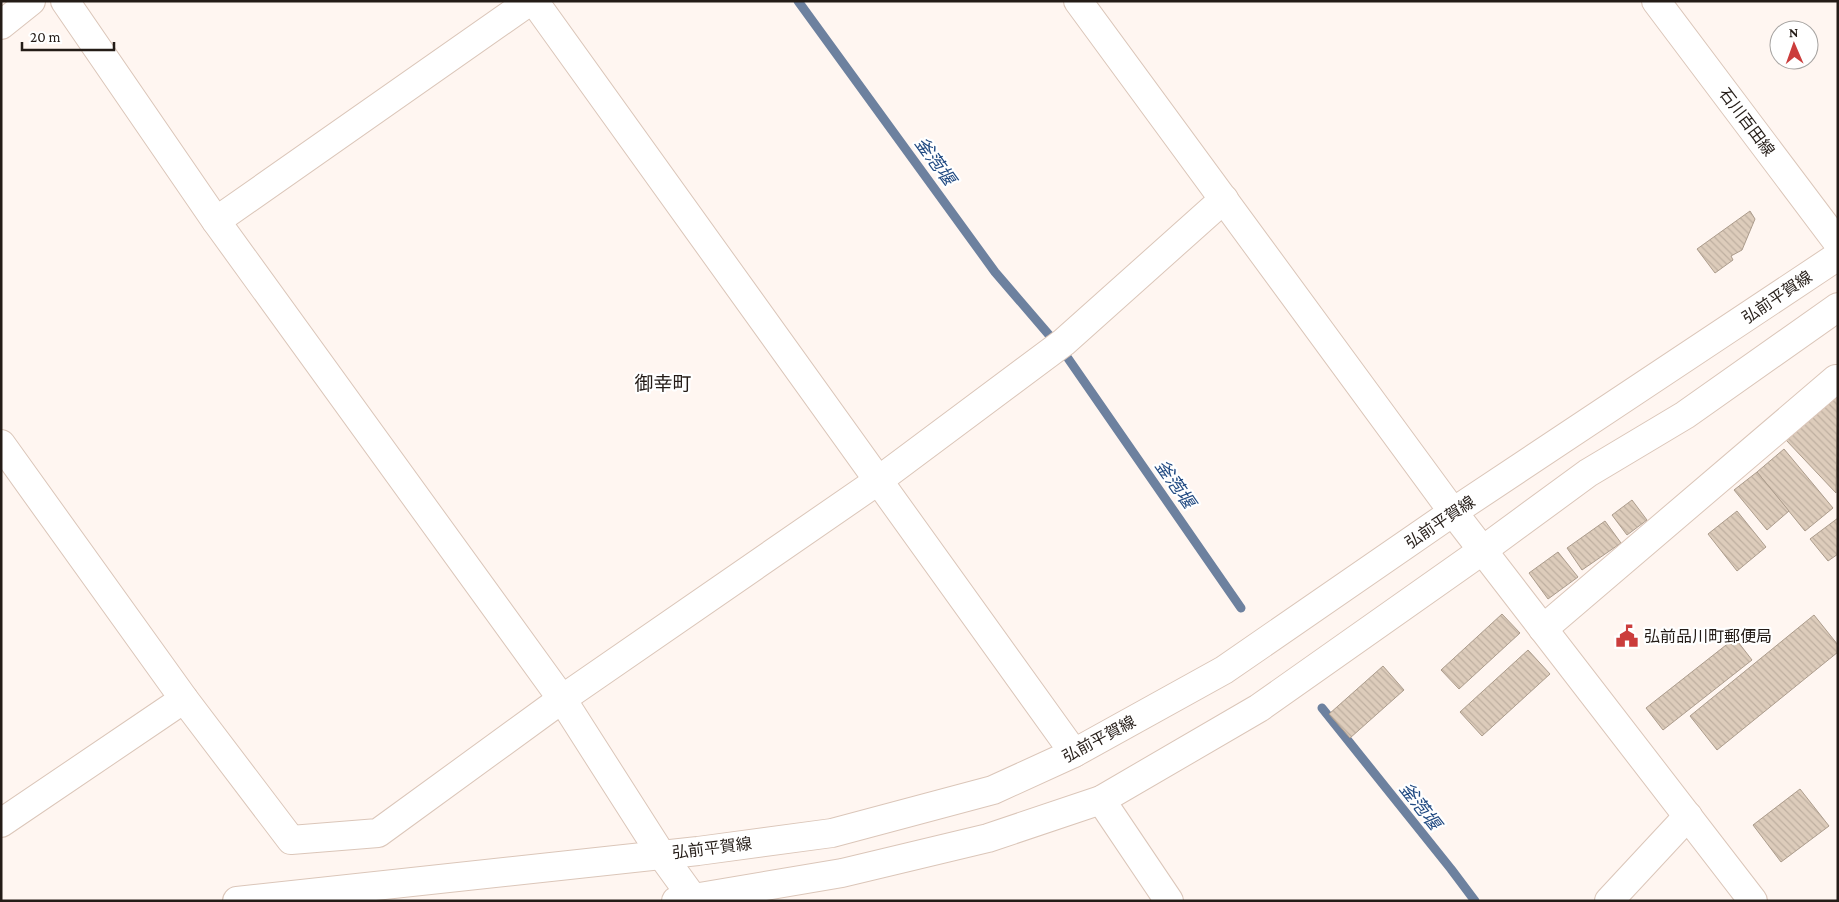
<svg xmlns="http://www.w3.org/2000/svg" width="1839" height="902" font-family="'Crimson Pro','Noto Sans JP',serif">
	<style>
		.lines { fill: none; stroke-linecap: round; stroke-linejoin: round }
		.stream { stroke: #6d819f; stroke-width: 9 }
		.building { fill: url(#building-back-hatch); stroke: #ac9c8c }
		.minor-casing { stroke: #dbc6b9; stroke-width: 30 }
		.major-casing { stroke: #dbc6b9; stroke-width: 30 }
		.minor { stroke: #fff; stroke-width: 28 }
		.major { stroke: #fff; stroke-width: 28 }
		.labels { text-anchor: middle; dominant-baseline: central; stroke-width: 4.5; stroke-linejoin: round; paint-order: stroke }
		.street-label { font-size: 16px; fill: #241c17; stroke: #fff }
		.poi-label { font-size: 16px; fill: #241c17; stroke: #fff; text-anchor: start }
		.water-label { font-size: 18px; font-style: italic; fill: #204981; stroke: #fff }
		.quarter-label { font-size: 19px; fill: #241c17; stroke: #fff }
	</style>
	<defs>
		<pattern id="building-back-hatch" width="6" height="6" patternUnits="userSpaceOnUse" patternTransform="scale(1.25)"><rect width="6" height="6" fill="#dcb"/><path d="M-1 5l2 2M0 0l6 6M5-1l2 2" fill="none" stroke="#beafa0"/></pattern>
	</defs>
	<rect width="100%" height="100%" fill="#fff6f1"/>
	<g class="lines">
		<g class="stream">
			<polyline points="798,1 995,272 1050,336"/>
			<polyline points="1065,354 1241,608"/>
			<polyline points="1322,708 1451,869 1475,901"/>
		</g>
	</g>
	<g class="building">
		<polygon points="1750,211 1755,219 1742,250 1731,256 1733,260 1715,273 1697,249"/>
		<polygon points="1834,394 1838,398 1836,493 1786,440"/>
		<polygon points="1784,449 1833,508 1805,531 1757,472"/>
		<polygon points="1757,472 1789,511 1767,530 1734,490"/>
		<polygon points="1632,500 1647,520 1627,535 1612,515"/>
		<polygon points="1737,511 1766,547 1737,571 1708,534"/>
		<polygon points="1838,518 1838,554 1828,561 1810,539"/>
		<polygon points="1605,521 1621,543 1582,570 1567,548"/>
		<polygon points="1558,552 1578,577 1548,599 1529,573"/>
		<polygon points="1502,614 1520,633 1459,689 1441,670"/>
		<polygon points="1814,615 1838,645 1838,652 1717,750 1690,716"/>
		<polygon points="1735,638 1752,660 1663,730 1646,708"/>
		<polygon points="1528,650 1550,674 1482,736 1460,712"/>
		<polygon points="1383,666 1404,690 1350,738 1329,714"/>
		<polygon points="1800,789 1829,826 1781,862 1753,825"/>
	</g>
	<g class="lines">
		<defs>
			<g id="minor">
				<polyline points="65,1 216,221 562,699 661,854 695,901"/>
				<polyline points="534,1 1074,753"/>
				<polyline points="1078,1 1453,512 1753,901"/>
				<polyline points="1,25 31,1"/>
				<polyline points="216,221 530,1"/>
				<polyline points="1,444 184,699 291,840 378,833 562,699 879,480 1064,342 1224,199"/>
				<polyline points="1543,629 1836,379"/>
				<polyline points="1101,800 1169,901"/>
				<polyline points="1,823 184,699"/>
				<polyline points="1609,901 1688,816"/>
			</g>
			<g id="major">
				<polyline points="1656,1 1838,243"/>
				<polyline points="237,901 698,851 832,833 993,790 1074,753 1224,670 1453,512 1838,256"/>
				<polyline points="676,901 842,873 988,838 1101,800 1259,708 1483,550 1588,473 1685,415 1838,307"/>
			</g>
		</defs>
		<use href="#minor" class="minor-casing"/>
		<use href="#major" class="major-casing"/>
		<use href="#minor" class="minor"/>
		<use href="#major" class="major"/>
	</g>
	<defs>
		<symbol id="civic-bare" viewBox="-9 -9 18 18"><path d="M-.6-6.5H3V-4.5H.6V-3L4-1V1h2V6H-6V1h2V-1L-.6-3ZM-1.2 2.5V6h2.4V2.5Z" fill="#cb3d3c" stroke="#fff" stroke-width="2.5" paint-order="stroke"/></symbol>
	</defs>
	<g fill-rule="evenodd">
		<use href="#civic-bare" x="1611" y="620" width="32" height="32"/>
	</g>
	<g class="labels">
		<g class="street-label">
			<text transform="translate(1747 122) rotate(53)">石川百田線</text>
			<text transform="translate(1777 297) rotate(-34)">弘前平賀線</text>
			<text transform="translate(1440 522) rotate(-34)">弘前平賀線</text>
			<text transform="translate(1099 739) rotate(-28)">弘前平賀線</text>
			<text transform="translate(712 848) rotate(-7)">弘前平賀線</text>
		</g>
		<g class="poi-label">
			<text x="1644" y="636">弘前品川町郵便局</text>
		</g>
		<g class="water-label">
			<text transform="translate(935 161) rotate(54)">釜萢堰</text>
			<text transform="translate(1175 484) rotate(55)">釜萢堰</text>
			<text transform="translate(1420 806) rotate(52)">釜萢堰</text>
		</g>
		<g class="quarter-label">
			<text x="663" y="383">御幸町</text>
		</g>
	</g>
	<rect width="1839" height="902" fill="none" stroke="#241c17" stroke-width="5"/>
	<g transform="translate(1794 45) rotate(358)"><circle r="24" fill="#ffffff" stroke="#a7a4a2"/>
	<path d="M0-4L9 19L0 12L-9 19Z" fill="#cb3d3c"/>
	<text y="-8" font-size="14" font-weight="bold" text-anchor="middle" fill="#241c17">N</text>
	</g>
	<path d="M22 42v8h92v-8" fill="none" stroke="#241c17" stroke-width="2.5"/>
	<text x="30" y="42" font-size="15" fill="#241c17" stroke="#ffffff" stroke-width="4" paint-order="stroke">20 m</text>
</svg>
